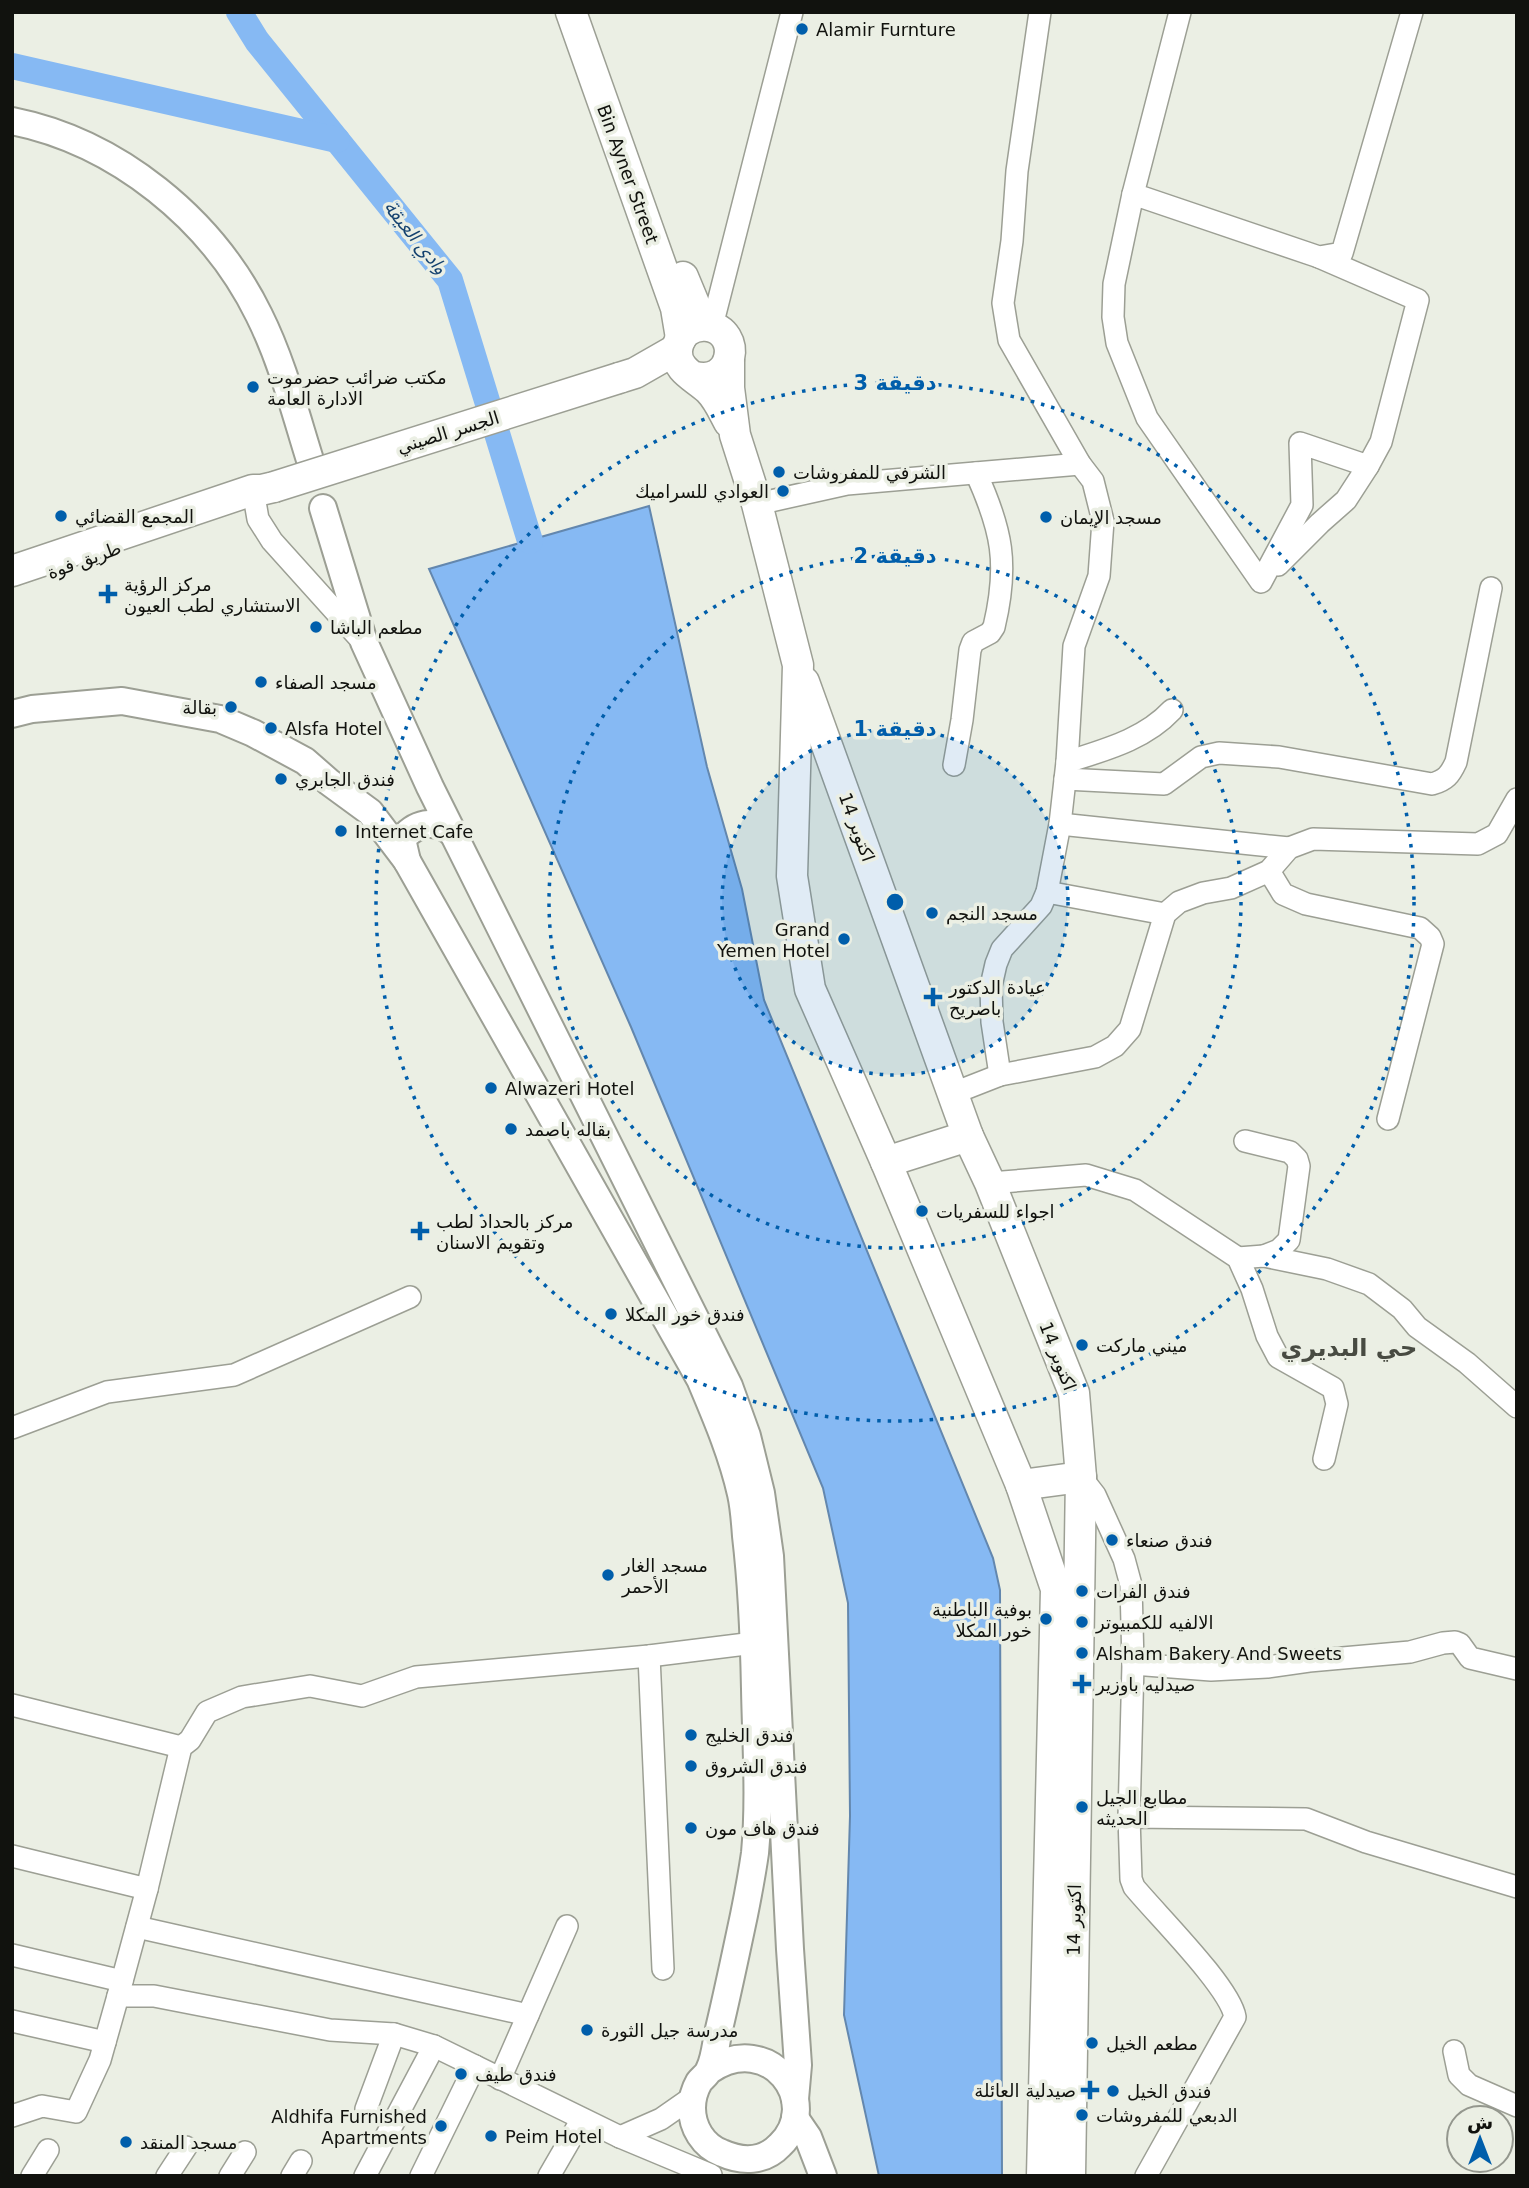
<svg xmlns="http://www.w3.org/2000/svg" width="1529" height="2188" font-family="'DejaVu Sans','Noto Sans Arabic',sans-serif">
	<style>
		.water { fill: #86b9f3; stroke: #6387ae; stroke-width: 2 }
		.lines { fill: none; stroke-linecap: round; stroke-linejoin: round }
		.river { stroke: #86b9f3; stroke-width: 26 }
		.minor-casing { stroke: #9c9f94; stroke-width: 24 }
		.major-casing { stroke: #9c9f94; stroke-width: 30 }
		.highway-casing { stroke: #9c9f94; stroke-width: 33 }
		.minor { stroke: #fff; stroke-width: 21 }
		.major { stroke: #fff; stroke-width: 26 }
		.highway { stroke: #fff; stroke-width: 30 }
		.highway-bridge-casing { stroke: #9c9f94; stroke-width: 33; stroke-linecap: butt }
		.highway-bridge { stroke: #fff; stroke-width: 30 }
		.ring { fill: none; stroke: #005eab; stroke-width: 3.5; stroke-dasharray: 3.5 7 }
		.poi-dot { fill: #005eab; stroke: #ebefe4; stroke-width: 2.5 }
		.labels { text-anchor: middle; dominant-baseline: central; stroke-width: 7; stroke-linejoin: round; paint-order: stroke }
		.poi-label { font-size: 18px; fill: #11120e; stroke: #ebefe4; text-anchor: start }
		.street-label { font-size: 18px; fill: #11120e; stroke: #ebefe4 }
		.water-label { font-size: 19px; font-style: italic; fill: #15426f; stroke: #ebefe4 }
		.district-label { font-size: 24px; font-weight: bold; fill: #484b42; stroke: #ebefe4 }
		.centre { fill: #005eab; stroke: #ebefe4; stroke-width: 3.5 }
		.ring-label { font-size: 21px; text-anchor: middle; font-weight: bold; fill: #005eab; stroke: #ebefe4; stroke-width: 7; stroke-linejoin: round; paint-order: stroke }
	</style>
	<rect width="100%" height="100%" fill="#ebefe4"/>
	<polygon class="water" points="649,506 707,767 742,889 764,1000 993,1558 1000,1590 1002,2176 879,2176 844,2015 850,1816 848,1603 823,1488 631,1027 429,569"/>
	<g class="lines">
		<g class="river">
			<polyline points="239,12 257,41 450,280 530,541"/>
			<polyline points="12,66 337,140"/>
		</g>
		<defs>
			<g id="minor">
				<polyline points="1180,12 1133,194 1319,257 1342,253 1412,12"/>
				<polyline points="1133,194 1114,284 1113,317 1117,343 1147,418 1261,582 1302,505 1300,443 1368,466 1381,442 1418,300 1319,257"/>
				<polyline points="712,326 792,12"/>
				<polyline points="253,490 258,519 272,541 362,641"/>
				<polyline points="757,504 847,484 1080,464"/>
				<polyline points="1278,565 1320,523 1346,500 1368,466"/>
				<path d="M1067,762C1104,750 1144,740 1172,710"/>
				<path d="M954,765L962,720L970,650L973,642L990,633L994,627C1009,564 1002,530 976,473"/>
				<path d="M1065,779L1164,784L1201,757L1219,753L1279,757L1432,784C1446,780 1450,775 1456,762L1491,588"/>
				<polyline points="1060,824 1289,848"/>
				<polyline points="1269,871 1283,894 1306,904 1420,928 1430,937 1433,944 1388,1119"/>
				<polyline points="1047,892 1165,914"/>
				<polyline points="1000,1075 992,1022 991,986 996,964 1002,949 1041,906 1047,892 1060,824 1067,762 1074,646 1099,576 1103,521 1093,481 1080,464 1009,340 1003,303 1012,241 1017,171 1040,12"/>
				<polyline points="954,1093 1000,1075 1095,1057 1115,1046 1130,1029 1165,914 1179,902 1203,893 1231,888 1269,871 1289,848 1313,839 1478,844 1497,834 1517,799"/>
				<polyline points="1245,1141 1290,1152 1297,1159 1299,1166 1289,1240 1279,1250 1264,1256"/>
				<polyline points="990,1183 1086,1175 1135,1190 1238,1258 1252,1289 1267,1336 1278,1357 1333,1388 1337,1404 1324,1459"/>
				<polyline points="1238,1258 1264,1256 1327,1269 1369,1284 1402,1309 1417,1327 1467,1363 1517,1407"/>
				<polyline points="12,1428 107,1392 234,1375 410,1297"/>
				<polyline points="1081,1477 1095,1495 1124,1559 1131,1585 1133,1664 1129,1817"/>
				<polyline points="649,1656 663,1969"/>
				<polyline points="1133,1664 1211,1670 1267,1667 1309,1661 1410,1652 1443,1643 1455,1642 1460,1644 1470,1658 1517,1669"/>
				<polyline points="12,1705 181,1747"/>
				<polyline points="12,1856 147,1889"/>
				<polyline points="137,1927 528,2015"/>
				<polyline points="12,1955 122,1981"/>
				<polyline points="118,1996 147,1889 181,1747 190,1740 207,1712 242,1697 310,1686 362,1696 416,1677 649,1656 754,1643"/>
				<polyline points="12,2021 105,2042"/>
				<polyline points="1454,2051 1459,2075 1469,2085 1517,2106"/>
				<polyline points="500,2079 567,1926"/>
				<polyline points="366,2109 394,2034"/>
				<polyline points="12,2116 42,2106 76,2112 100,2060 118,1996 154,1996 330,2030 394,2034 434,2046 620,2137 711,2175"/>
				<polyline points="620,2137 661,2119 694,2096"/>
				<polyline points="32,2176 48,2150"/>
				<polyline points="167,2176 186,2147"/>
				<polyline points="230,2176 245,2152"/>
				<polyline points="292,2176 301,2161"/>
				<polyline points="365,2176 434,2046"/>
				<polyline points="421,2176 475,2066"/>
				<polyline points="549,2176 582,2119"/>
				<path d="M1146,2176L1235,2017C1230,1987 1157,1915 1134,1887L1131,1879L1129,1817L1306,1819L1366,1842L1517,1887"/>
			</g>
			<g id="major">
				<path d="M12,121C117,142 212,219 259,315C282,361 295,412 310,460"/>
				<polyline points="323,508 364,642 430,787 729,1386 747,1436 761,1493 770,1556 790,1949 798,2065 795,2099"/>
				<path d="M12,714L32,709L122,701L220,719L253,733L305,761L329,782L370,812L407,861L700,1379C716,1417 732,1454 741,1494C744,1507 745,1522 746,1536C752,1587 754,1638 755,1689C756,1743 760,1799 755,1853C752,1874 748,1895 744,1915C736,1953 728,1991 719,2029C716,2041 715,2059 709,2070C707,2075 702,2078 699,2082C695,2089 692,2099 692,2108C692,2127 703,2146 722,2153C742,2162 764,2162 780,2145C824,2102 769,2030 710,2070"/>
				<path d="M407,861L402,839C418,820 439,819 456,836"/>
				<polyline points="795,2118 808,2137 823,2176"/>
			</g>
			<g id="highway">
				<polyline points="571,12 676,308 681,338"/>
				<polyline points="683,277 703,325"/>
				<polyline points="729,362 729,388 735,435 757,504 798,665 792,876 810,989 886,1162 1021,1485 1056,1589 1042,2176"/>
				<path d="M692,376C734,389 744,331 707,326C700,325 693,327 687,331C681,336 678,342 677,350C675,370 697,378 709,390C718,399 723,411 729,422"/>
				<polyline points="619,378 635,373 677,349"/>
				<polyline points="12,571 253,490 261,490 274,487"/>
				<polyline points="804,682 968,1136 990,1183 1074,1393 1081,1477 1070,2176"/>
				<polyline points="886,1162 968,1136"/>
				<polyline points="1021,1485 1081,1477"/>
			</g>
		</defs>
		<use href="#minor" class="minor-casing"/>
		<use href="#major" class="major-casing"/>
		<use href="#highway" class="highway-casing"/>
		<use href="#minor" class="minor"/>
		<use href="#major" class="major"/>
		<use href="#highway" class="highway"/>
		<defs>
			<polyline id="highway-bridge" points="274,487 619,378"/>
		</defs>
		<use href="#highway-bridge" class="highway-bridge-casing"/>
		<use href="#highway-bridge" class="highway-bridge"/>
	</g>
	<circle cx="895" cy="902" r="173" fill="#005eab" fill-opacity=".12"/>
	<g class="ring">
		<circle cx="895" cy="902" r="173"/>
		<circle cx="895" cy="902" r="346"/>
		<circle cx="895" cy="902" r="519"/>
	</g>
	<g class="poi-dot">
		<circle cx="802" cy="29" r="7"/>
		<circle cx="253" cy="387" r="7"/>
		<circle cx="779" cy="472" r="7"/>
		<circle cx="783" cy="491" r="7"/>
		<circle cx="61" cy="516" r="7"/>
		<circle cx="1046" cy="517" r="7"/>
		<path d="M104.5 583.5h7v7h7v7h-7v7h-7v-7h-7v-7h7z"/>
		<circle cx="316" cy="627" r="7"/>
		<circle cx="261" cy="682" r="7"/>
		<circle cx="231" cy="707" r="7"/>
		<circle cx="271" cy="728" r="7"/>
		<circle cx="281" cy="779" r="7"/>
		<circle cx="341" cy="831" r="7"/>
		<circle cx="932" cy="913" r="7"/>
		<circle cx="844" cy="939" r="7"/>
		<path d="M929.5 986.5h7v7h7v7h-7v7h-7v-7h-7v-7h7z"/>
		<circle cx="491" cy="1088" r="7"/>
		<circle cx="511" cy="1129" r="7"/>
		<circle cx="922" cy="1211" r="7"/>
		<path d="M416.5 1220.5h7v7h7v7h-7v7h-7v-7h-7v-7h7z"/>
		<circle cx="611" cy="1314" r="7"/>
		<circle cx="1082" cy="1345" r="7"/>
		<circle cx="1112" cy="1540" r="7"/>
		<circle cx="608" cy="1575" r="7"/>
		<circle cx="1082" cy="1591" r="7"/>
		<circle cx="1046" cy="1619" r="7"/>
		<circle cx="1082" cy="1622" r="7"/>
		<circle cx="1082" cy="1653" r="7"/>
		<path d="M1078.5 1673.5h7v7h7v7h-7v7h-7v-7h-7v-7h7z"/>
		<circle cx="691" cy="1735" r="7"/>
		<circle cx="691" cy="1766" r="7"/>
		<circle cx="1082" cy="1807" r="7"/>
		<circle cx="691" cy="1828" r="7"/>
		<circle cx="587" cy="2030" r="7"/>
		<circle cx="1092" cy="2043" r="7"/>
		<circle cx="461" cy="2074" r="7"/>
		<path d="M1086.5 2079.5h7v7h7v7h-7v7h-7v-7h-7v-7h7z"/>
		<circle cx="1113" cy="2091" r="7"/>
		<circle cx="1082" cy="2115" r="7"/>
		<circle cx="441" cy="2126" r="7"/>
		<circle cx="491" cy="2136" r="7"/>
		<circle cx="126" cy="2142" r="7"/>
	</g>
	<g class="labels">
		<g class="poi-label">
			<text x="816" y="29">Alamir Furnture</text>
			<text x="267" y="377">مكتب ضرائب حضرموت<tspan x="267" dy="21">الادارة العامة</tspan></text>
			<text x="793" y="472">الشرفي للمفروشات</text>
			<text x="769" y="491" text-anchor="end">العوادي للسراميك</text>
			<text x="75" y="516">المجمع القضائي</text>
			<text x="1060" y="517">مسجد الإيمان</text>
			<text x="124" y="584">مركز الرؤية<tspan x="124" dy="21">الاستشاري لطب العيون</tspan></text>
			<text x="330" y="627">مطعم الباشا</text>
			<text x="275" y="682">مسجد الصفاء</text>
			<text x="217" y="707" text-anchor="end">بقالة</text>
			<text x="285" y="728">Alsfa Hotel</text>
			<text x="295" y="779">فندق الجابري</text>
			<text x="355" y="831">Internet Cafe</text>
			<text x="946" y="913">مسجد النجم</text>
			<text x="830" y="929" text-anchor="end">Grand<tspan x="830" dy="21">Yemen Hotel</tspan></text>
			<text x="949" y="987">عيادة الدكتور<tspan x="949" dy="21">باصريح</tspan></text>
			<text x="505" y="1088">Alwazeri Hotel</text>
			<text x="525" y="1129">بقاله باصمد</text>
			<text x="936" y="1211">اجواء للسفريات</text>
			<text x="436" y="1221">مركز بالحداد لطب<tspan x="436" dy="21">وتقويم الاسنان</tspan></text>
			<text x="625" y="1314">فندق خور المكلا</text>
			<text x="1096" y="1345">ميني ماركت</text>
			<text x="1126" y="1540">فندق صنعاء</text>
			<text x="622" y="1565">مسجد الغار<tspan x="622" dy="21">الأحمر</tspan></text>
			<text x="1096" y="1591">فندق الفرات</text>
			<text x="1032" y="1609" text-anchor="end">بوفية الباطنية<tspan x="1032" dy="21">خور المكلا</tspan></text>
			<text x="1096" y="1622">الالفيه للكمبيوتر</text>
			<text x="1096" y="1653">Alsham Bakery And Sweets</text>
			<text x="1096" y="1684">صيدليه باوزير</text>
			<text x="705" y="1735">فندق الخليج</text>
			<text x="705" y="1766">فندق الشروق</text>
			<text x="1096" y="1797">مطابع الجيل<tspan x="1096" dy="21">الحديثه</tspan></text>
			<text x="705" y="1828">فندق هاف مون</text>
			<text x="601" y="2030">مدرسة جيل الثورة</text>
			<text x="1106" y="2043">مطعم الخيل</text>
			<text x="475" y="2074">فندق طيف</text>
			<text x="1076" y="2090" text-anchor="end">صيدلية العائلة</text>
			<text x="1127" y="2091">فندق الخيل</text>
			<text x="1096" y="2115">الدبعي للمفروشات</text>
			<text x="427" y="2116" text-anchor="end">Aldhifa Furnished<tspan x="427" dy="21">Apartments</tspan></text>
			<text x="505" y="2136">Peim Hotel</text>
			<text x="140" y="2142">مسجد المنقد</text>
		</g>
		<g class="street-label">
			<text transform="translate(628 174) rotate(70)">Bin Ayner Street</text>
			<text transform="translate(448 432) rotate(-17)">الجسر الصيني</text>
			<text transform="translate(84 560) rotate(-20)">طريق فوة</text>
			<text transform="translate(857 827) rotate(70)">14 اكتوبر</text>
			<text transform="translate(1058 1356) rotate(69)">14 اكتوبر</text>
			<text transform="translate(1074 1920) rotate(-89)">14 اكتوبر</text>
		</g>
		<g class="water-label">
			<text transform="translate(416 237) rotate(51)">وادي العيقة</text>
		</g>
		<g class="district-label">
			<text x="1349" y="1348">حي البديري</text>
		</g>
	</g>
	<circle cx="895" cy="902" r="10" class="centre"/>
	<g class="ring-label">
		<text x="895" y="390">3 دقيقة</text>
		<text x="895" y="563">2 دقيقة</text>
		<text x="895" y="736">1 دقيقة</text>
	</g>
	<rect width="1529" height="2188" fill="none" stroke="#11120e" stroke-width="28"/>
	<g transform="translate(1480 2139)"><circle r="33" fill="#ebefe4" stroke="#94978e" stroke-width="2"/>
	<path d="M0-5L12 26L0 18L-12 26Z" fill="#005eab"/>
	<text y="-10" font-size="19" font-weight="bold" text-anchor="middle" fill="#11120e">ش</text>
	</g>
</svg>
